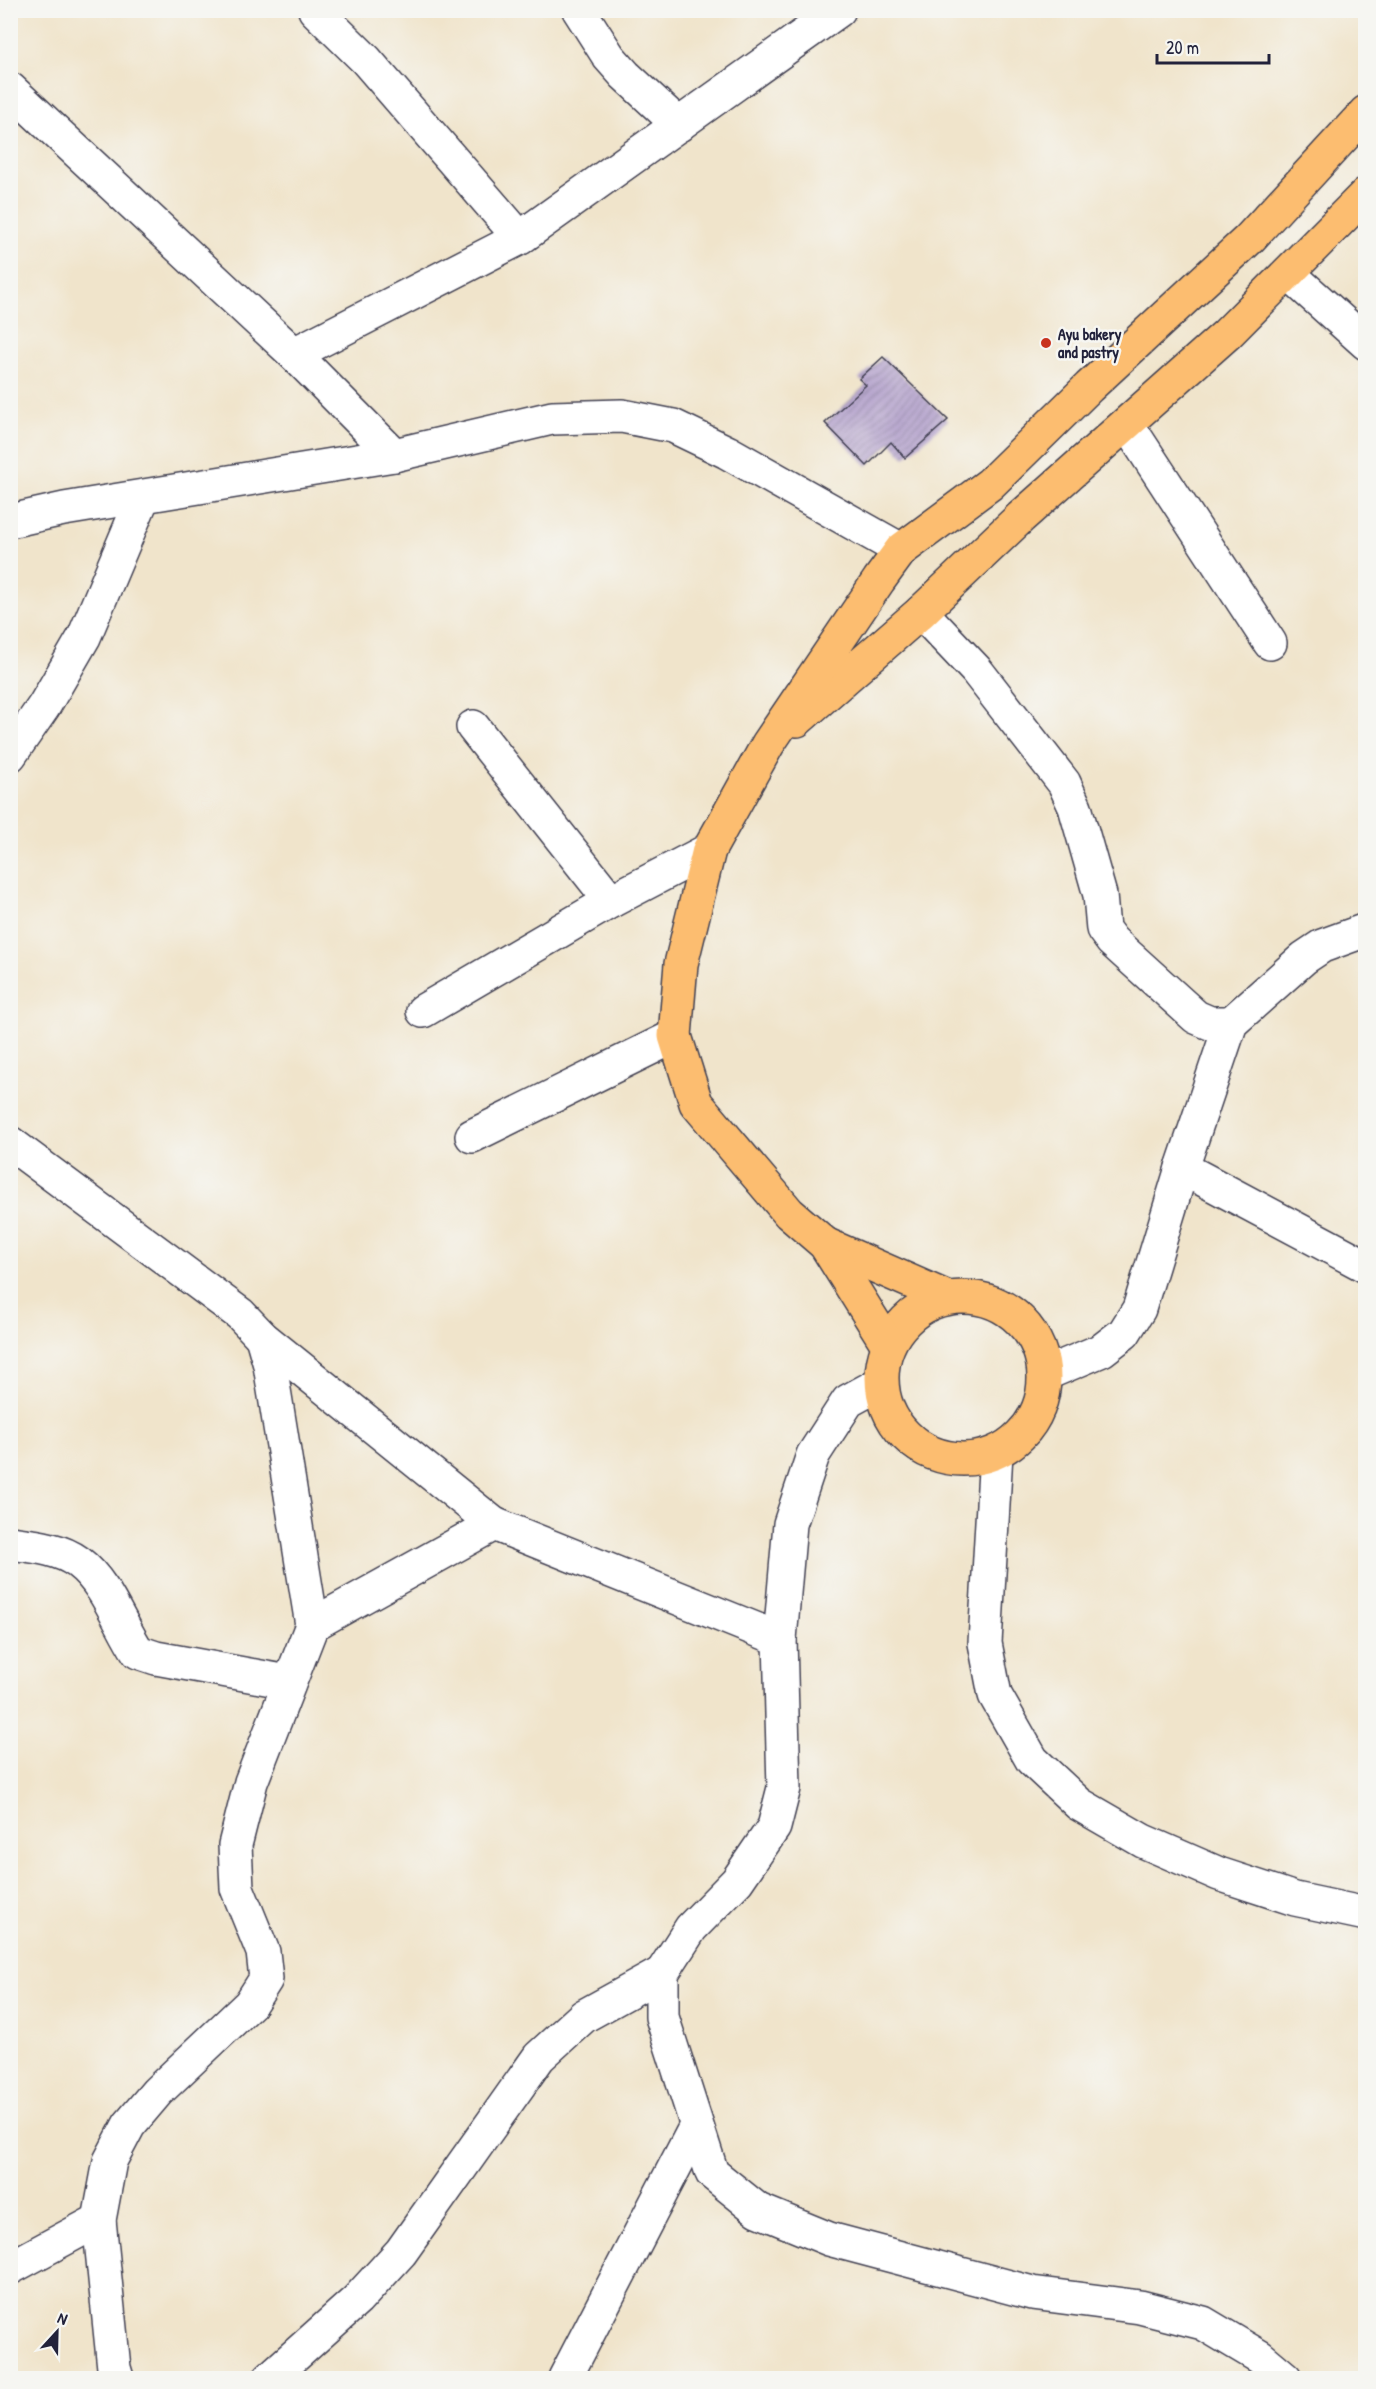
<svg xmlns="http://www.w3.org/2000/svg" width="1376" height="2389" font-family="'Patrick Hand',sans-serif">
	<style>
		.building { fill: url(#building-hatch) }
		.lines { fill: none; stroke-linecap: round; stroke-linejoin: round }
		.minor-casing { stroke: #413f51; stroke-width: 36 }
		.major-casing { stroke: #413f51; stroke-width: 36 }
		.minor { stroke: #fff; stroke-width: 33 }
		.major { stroke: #fcbd6f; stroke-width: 33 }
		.poi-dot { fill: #c8321e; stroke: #f6f6f2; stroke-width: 2 }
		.labels { text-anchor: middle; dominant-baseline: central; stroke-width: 5; stroke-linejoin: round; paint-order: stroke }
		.poi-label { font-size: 16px; font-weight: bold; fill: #22223b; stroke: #f6f6f2; text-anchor: start }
	</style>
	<defs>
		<pattern id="building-hatch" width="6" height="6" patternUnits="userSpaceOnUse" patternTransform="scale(1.5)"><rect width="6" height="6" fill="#b09dca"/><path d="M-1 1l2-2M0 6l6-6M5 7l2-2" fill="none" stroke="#8f80a5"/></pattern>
	</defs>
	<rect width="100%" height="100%" fill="#f6f6f2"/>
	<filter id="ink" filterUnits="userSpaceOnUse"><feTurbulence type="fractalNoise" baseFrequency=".0167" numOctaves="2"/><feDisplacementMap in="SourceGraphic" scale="12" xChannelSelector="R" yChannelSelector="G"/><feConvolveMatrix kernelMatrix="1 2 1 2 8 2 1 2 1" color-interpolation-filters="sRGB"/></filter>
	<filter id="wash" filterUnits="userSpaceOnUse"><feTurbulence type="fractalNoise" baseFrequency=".008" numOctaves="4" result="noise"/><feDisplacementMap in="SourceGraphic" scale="24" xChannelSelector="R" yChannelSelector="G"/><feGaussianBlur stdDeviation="1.35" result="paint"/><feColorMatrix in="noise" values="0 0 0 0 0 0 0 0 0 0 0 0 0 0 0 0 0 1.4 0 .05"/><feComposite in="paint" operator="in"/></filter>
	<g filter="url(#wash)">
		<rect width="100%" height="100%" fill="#f0e4cb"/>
		<g id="blocks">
			<polygon class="building" points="883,357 948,420 905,458 891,442 867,466 825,423 866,385 859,379"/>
		</g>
	</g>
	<g filter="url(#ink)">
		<use href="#blocks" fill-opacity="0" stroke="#413f51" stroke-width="1.5"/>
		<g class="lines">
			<defs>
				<g id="minor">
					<polyline points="315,10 366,60 520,238"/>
					<polyline points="579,10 609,57 625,75 679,125"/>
					<polyline points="10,89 294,354 394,455"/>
					<polyline points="1288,273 1366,343"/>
					<polyline points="294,354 520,238 839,10"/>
					<polyline points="1127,424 1270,643"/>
					<polyline points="10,521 64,509 394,455 552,418 622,416 673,426 727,452 901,550"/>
					<polyline points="921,612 976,670 1064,783 1075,807 1100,895 1103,929 1112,941 1196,1017 1210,1023 1231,1023"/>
					<polyline points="473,727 611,901"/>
					<polyline points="10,755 44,706 84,637 143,497"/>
					<polyline points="423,1011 611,901 709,850"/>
					<polyline points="472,1136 675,1036"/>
					<polyline points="10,1143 240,1314 262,1337 494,1524"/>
					<polyline points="1182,1168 1366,1266"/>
					<polyline points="1045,1374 1102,1350 1124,1333 1139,1309 1182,1168 1231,1023 1304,958 1322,946 1366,930"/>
					<polyline points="881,1383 848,1401 813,1455 790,1524 780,1639 784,1788 774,1827 737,1881 691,1928 662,1973 662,2017 712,2173 758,2210 829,2239 1032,2293 1140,2307 1203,2323 1260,2357 1285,2378"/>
					<polyline points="996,1453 985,1643 995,1695 1032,1760 1079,1804 1143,1841 1219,1874 1295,1899 1366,1914"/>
					<path d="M10,1543C33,1546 59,1548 78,1562C106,1583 119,1623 138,1652L156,1658L288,1682"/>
					<polyline points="312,1625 494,1524 780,1639"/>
					<polyline points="10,2268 99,2220"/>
					<polyline points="117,2378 114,2368 99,2220 110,2161 129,2125 157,2092 250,2004 266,1979 263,1952 237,1888 235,1845 251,1782 312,1625 270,1365 262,1337"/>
					<polyline points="270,2378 357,2300 401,2252 539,2057 584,2016 662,1973"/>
					<polyline points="565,2378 696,2126"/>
				</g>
				<g id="major">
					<polyline points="797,720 921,612 1021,517 1227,334 1366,194"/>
					<polyline points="825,1244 948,1298"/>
					<circle cx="963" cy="1378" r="81"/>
					<polyline points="888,1345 825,1244 789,1213 696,1103 675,1036 681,964 709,850 768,744 879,580 901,550 990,484 1089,387 1249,239 1366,112"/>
				</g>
			</defs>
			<use href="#minor" class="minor-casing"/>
			<use href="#major" class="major-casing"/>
			<use href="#minor" class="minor"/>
			<use href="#major" class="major"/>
		</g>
	</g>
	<circle class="poi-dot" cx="1046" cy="343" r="6"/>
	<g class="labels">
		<g class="poi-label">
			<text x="1058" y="334">Ayu bakery<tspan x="1058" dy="18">and pastry</tspan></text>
		</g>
	</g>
	<rect width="1376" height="2389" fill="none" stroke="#f6f6f2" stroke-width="36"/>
	<g transform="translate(57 2332) rotate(22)" stroke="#f6f6f2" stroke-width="4.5" paint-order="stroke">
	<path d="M0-4.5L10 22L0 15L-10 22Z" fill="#22223b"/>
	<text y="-9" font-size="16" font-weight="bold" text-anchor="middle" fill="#22223b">N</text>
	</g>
	<path d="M1157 54v9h112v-9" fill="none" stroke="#22223b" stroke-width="3"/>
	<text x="1166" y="54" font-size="18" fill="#22223b" stroke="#f6f6f2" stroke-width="4.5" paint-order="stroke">20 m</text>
</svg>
